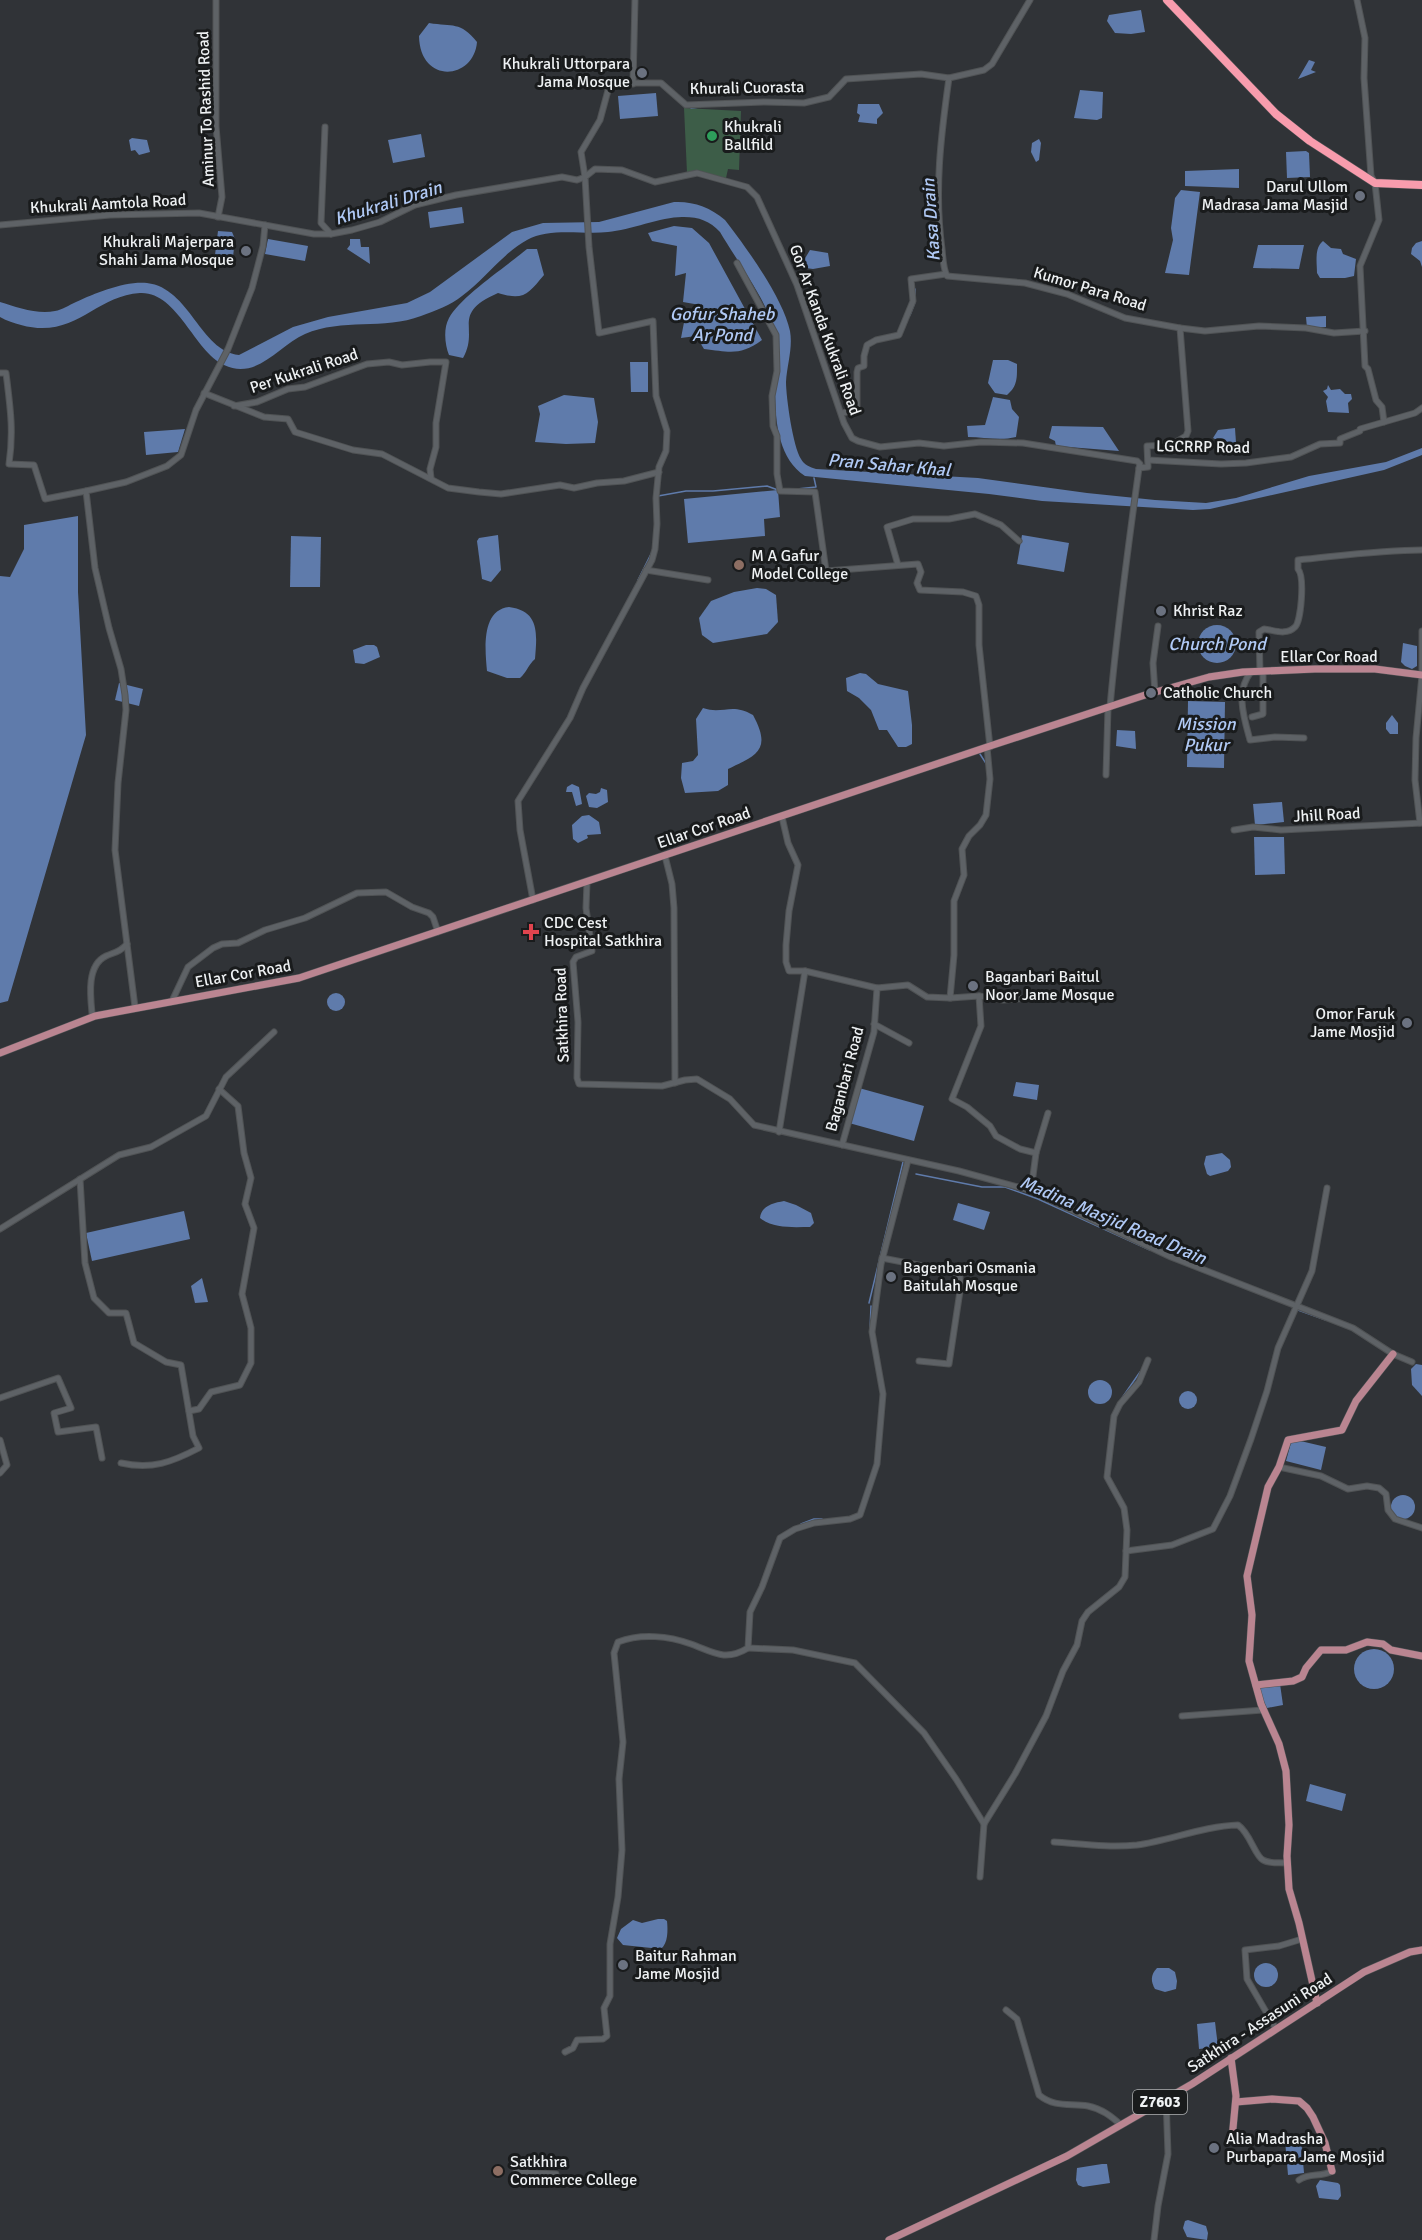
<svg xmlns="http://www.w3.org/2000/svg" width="1422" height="2240" font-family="Signika,sans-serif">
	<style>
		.green { fill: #3d5d48 }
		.water { fill: #5f7bab }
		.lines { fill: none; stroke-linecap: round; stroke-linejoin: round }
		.stream { stroke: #5f7bab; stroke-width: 1.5 }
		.minor-casing { stroke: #505355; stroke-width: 7 }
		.major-casing { stroke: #505355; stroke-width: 8 }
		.highway-casing { stroke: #505355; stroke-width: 9 }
		.minor { stroke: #5e6266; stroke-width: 5 }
		.major { stroke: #ba8591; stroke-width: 7 }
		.highway { stroke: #f89cad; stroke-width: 8 }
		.worship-dot { fill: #6b7280; stroke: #191b1c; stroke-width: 2 }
		.leisure-dot { fill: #2e9e5b; stroke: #191b1c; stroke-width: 2 }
		.education-dot { fill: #8d6e63; stroke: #191b1c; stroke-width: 2 }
		.health-dot { fill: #e0444e; stroke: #191b1c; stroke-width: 2 }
		.labels { text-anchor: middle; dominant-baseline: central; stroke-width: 6; stroke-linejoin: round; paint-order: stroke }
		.shield { fill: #191b1c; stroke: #aeb1b2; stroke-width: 1.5 }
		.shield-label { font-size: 15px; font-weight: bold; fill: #eef1f3 }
		.poi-label { font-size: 16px; fill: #eef1f3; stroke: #191b1c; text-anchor: start }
		.street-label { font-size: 16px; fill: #eef1f3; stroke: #191b1c }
		.water-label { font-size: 18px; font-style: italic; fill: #b0c9f5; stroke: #191b1c }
	</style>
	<rect width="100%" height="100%" fill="#303337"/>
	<polygon class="green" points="684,108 741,111 739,170 728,169 726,178 697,171 687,173"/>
	<g class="water">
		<polygon points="1141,10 1145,32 1131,34 1115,33 1107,21 1109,15"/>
		<path d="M429,23C453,27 460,21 477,42C474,80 420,85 419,36Z"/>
		<polygon points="1309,60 1315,62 1311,70 1316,72 1298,79"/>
		<polygon points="1080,90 1103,92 1102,118 1097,120 1074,118"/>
		<polygon points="656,93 658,116 620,119 618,96"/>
		<polygon points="858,104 879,104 883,113 877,119 877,124 858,122 860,115 857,113"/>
		<polygon points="421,134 425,157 393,163 388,140"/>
		<polygon points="132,138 147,140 150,152 139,155 135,150 131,151 129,140"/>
		<polygon points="1039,139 1041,143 1039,160 1036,162 1031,152 1032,143"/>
		<polygon points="1306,151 1309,153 1310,177 1287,178 1286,152"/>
		<polygon points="1239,169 1239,188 1185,186 1185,171"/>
		<polygon points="1181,190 1200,192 1189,275 1165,273 1173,240 1171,228 1175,198"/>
		<path d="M674,202C693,201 710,207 725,220C746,247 783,298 790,331C793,348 787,365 786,382C786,397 793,447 801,459C804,465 810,467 816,469L978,478L1087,493L1155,500L1206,503L1236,498L1309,476L1386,462L1422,448V455L1384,470L1210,509L1193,510L1042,501L989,494L805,476C772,455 774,400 776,365C776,355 779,342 776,333C767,301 737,261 720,232C710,221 699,217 684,217C664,216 630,230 608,232C583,235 550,227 527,240C502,254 485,279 462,296C451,305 435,311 421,316C384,330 342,318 305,334C279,345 257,381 224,365C194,351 177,291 140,293C94,296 75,340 21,325C14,323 7,321 0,317V302C16,307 38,315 55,311C62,310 69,305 76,302C96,293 124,281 147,283C190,288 200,351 239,355L293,327L328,317L407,303L430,292L512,232L543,223L599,222Z"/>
		<polygon points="462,207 464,223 430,228 428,212"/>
		<path d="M674,226L692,228L709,243L762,340C740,356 730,352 704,349L696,336L681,338L686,312L700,305L683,302L686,273L675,276L677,246L652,241L648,233Z"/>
		<polygon points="218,231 232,232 235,239 233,257 215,255"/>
		<polygon points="268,239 308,246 305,261 265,254"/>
		<polygon points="350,239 360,239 361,247 369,247 370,264 347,249 350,245"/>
		<path d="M1323,241L1331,248L1341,249L1343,254L1356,259L1354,276L1345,278H1320L1317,273C1317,263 1314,248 1323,241Z"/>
		<polygon points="1422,241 1422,267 1420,261 1411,254 1412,248 1416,243"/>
		<polygon points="1258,245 1304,245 1299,269 1253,268"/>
		<path d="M527,249H537L544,275C528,294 524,301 498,293C450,314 480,328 463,358L449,355C445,345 443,329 449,318C460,297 507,266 527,249Z"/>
		<polygon points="810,250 828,253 830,266 813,269 806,268 804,260"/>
		<polygon points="1326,316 1326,327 1307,328 1306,317"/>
		<path d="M993,360H1008L1017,364C1017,377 1018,386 1007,395L995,393L988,383Z"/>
		<polygon points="630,362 648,362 648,392 631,392"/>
		<polygon points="1328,385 1331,390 1340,389 1345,394 1351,394 1352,399 1348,403 1349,413 1328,412 1326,401 1328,397 1323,391 1327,389"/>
		<polygon points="564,395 594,398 598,422 595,443 566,444 535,442 540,414 538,406"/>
		<path d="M993,397L1010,400L1012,409L1019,417L1016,437C1000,441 984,437 968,437L967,426L985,425Z"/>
		<polygon points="1052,426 1103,427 1119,451 1056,446 1055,441 1049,438"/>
		<polygon points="1235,428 1236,443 1227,445 1213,438 1218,430"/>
		<polygon points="185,429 178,452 146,455 144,432"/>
		<polygon points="778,490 780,517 764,519 765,536 688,543 684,499"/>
		<polygon points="78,516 78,592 86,735 8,1001 0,1003 0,576 10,577 24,549 24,525"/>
		<polygon points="498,535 501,570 491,582 482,579 477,541 479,538"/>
		<polygon points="1022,535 1069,543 1064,572 1017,564"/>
		<polygon points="291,536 321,537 320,587 290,587"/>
		<polygon points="757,588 766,589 776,595 778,622 767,634 713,643 702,635 699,618 711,601 734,592"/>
		<path d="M509,607C540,611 537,634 535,659C528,665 527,672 520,678H507L487,671C485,650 481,610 509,607Z"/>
		<circle cx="1217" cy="644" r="19"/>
		<polygon points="1403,643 1417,646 1417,666 1412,669 1405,666 1401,662"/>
		<polygon points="366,645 374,645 377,647 380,657 364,664 355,663 353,650"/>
		<polygon points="860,673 866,674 878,684 908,691 912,725 912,744 906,747 898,747 887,730 879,730 871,710 859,698 847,691 846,678"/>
		<polygon points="119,683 143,689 139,706 115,700"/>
		<polygon points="1188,701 1225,702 1224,768 1187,767"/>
		<path d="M703,708C723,715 731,702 753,715C772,750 757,755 728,769V785L718,791L685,793L681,778L682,763L693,761L698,755L696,719Z"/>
		<polygon points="1392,715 1398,723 1398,734 1390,734 1386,729 1386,723"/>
		<polygon points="1117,730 1135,731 1136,749 1116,746"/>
		<polygon points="572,784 579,787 582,804 576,806 572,792 566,792 567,787"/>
		<polygon points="601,788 607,790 608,802 597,808 589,807 586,796 589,793 596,794 600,792"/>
		<polygon points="1282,802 1284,822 1255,825 1253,804"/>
		<polygon points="589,815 599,822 601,834 587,835 588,838 578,843 573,839 572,825 582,816"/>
		<polygon points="1254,837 1284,837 1285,874 1255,875"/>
		<circle cx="336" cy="1002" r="9"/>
		<polygon points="1016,1082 1039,1085 1037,1100 1013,1096"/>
		<polygon points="859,1088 924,1106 914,1141 849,1123"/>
		<polygon points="1222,1153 1230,1160 1231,1167 1228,1171 1210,1176 1207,1174 1204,1164 1206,1156"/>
		<path d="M784,1201L796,1205L811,1213L814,1223L810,1227C794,1227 773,1229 760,1218C761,1206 773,1203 784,1201Z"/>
		<polygon points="958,1203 990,1212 984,1230 953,1220"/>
		<polygon points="184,1211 190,1239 92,1261 86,1233"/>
		<polygon points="202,1278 208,1302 195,1303 191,1286"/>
		<polygon points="1416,1364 1422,1365 1422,1396 1412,1385 1411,1369"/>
		<circle cx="1100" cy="1392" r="12"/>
		<circle cx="1188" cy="1400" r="9"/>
		<polygon points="1292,1439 1326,1447 1321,1470 1286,1461"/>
		<circle cx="1403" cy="1507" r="12"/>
		<circle cx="1374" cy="1669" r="20"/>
		<polygon points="1280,1684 1283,1705 1267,1708 1263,1703 1260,1688"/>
		<polygon points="1310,1784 1346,1794 1342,1811 1306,1801"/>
		<path d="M658,1919H664L667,1921C668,1931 668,1943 661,1949L623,1945L617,1938L621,1929L633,1920L642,1923Z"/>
		<circle cx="1266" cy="1975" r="12"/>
		<path d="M1157,1968H1169L1175,1972L1177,1981L1176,1989L1165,1992L1155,1989C1151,1982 1150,1975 1157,1968Z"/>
		<polygon points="1215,2022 1218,2047 1199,2049 1197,2024"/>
		<polygon points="1301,2138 1304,2173 1288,2175 1285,2140"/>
		<polygon points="1102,2164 1107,2164 1110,2183 1083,2187 1078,2185 1076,2180 1077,2168"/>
		<polygon points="1320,2180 1338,2183 1340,2185 1341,2196 1338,2200 1319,2198 1316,2186"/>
		<polygon points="1188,2220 1206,2226 1208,2233 1207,2240 1187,2237 1183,2228 1185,2221"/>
	</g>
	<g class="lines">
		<g class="stream">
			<polyline points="691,108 700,107"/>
			<polyline points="910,315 915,302 915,289"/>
			<polyline points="797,489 816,487 814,478"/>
			<polyline points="658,496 686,491 713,491 767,486 778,490"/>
			<polyline points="638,580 652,552"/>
			<polyline points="980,754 987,765"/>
			<polyline points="916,1174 982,1187 1005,1187 1038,1199 1150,1250"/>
			<polyline points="869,1303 903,1162"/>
			<polyline points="1298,1310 1326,1320"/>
			<polyline points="870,1331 871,1306"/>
			<polyline points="1122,1398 1140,1372"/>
			<polyline points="801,1524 814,1519 822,1519"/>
		</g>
		<defs>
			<g id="minor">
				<polyline points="216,0 216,126 222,197 218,217"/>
				<path d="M1030,0L992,64L984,70L949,78C941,135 934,191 942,249C943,258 943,268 947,276L1025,283L1067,294L1125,318L1180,328L1205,331L1259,326L1306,328L1334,333L1365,331"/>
				<polyline points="1357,0 1365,38 1364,78 1371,176 1375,183 1379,220 1360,266 1365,366 1368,369 1376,400 1382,407 1384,422"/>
				<polyline points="633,84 635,0"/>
				<polyline points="325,127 321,223 331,234"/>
				<polyline points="0,225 110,215 199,213 314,234 331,234 352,230 380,222 415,205 456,195 562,177 577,180 585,177 581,152 600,120 610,83 661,83 686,105 764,102 804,103 829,97 846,79 921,74 949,78"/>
				<polyline points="737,263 776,335 777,371 772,396 773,426 777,436 777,474 780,491 815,492 826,571 918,564 921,572 917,583 920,590 963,592 976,596 979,605 979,645 990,747"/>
				<path d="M0,373H6C10,406 14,430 9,464L34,465L45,499L86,491"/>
				<polyline points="204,393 264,417 288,419 295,432 353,450 382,454 448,488 479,492 501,494 560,485 574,488 597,483 624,481 659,472"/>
				<polyline points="234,406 257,402 288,389 305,387 367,364 389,362 402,365 430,362 446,362 436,423 436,447 430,469 431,478"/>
				<polyline points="842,413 857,410 857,372 858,368 864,366 864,356 867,345 876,340 899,335 913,301 911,279 946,274"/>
				<polyline points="1148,460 1221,464 1246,463 1291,457 1320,444 1340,443 1340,439 1360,431 1360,429 1415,413 1422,408"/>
				<polyline points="898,565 887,527 913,519 949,519 975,514 1001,525 1019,541"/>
				<polyline points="646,570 708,580"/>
				<path d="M1251,672C1235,691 1244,718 1250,740L1275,737L1304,738"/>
				<path d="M1260,672L1259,632L1264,629C1274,630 1286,636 1295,627C1301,622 1305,577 1298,569V560C1339,556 1381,550 1422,550"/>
				<polyline points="1155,693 1153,663 1158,626"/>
				<path d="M1110,707C1117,627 1128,548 1139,468"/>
				<polyline points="1252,717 1263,714 1263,671"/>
				<polyline points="987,747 990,779 986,815 980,825 969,836 962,849 964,875 954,901 954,955 950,998 979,996 1003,1000 1044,997"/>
				<polyline points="1106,775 1108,708"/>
				<polyline points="782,817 788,843 798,865 789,911 786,945 786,962 789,971 805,971 877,988"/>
				<polyline points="1420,823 1415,780 1416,738 1422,675 1422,631"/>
				<polyline points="1234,830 1253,827 1281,830 1422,823"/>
				<polyline points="665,856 672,884 674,908 675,1083"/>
				<polyline points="587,882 586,908 592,951 576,957 573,962 578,1022 577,1078 579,1084 662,1086 685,1080 697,1079 730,1099 754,1125 959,1171 1029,1190 1171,1257 1353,1328 1393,1354 1412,1362"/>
				<polyline points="533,900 520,830 518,801 570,718 583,688 652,560 655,549 657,524 656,498 659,467 666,451 667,431 656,396 653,321 599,333 589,247 585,177 595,169 622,170 655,182 697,173 747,187 757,197 797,285 844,423 852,438 858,441 880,447 919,443 944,446 981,442 1023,443 1137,461 1140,464 1139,468 1148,467 1147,446 1171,445 1186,436 1188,431 1180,328"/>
				<polyline points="979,996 981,1026 952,1099 967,1107 990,1126 996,1136 1020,1149 1036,1153 1048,1113"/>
				<polyline points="172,1001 188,967 213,948 222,944 238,943 265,930 305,918 357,893 386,892 412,907 429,913 433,917 438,932"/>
				<polyline points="135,1007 115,850 118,783 126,710 125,695 121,669 109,628 95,568 86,491 126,482 167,466 181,455 196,410 228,349 252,288 263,246 265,225"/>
				<path d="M92,1013C90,994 87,965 106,956C115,952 120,952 127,944"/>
				<polyline points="874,1024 909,1043"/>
				<polyline points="779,1132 805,971"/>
				<polyline points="842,1145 874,1032 877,988 908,985 927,997 950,998"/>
				<path d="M80,1179L85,1263L94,1298L109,1313H126L134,1343L166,1362L181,1365L193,1436L199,1448C172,1462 152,1470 121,1463"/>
				<polyline points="1031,1191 1036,1153"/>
				<polyline points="0,1229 119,1155 151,1147 206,1116 226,1077 274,1032"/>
				<polyline points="882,1258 954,1272 960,1276 960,1291 949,1364 919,1361"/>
				<polyline points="0,1398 58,1378 71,1408 54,1413 58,1432 96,1427 102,1458"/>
				<polyline points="189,1411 199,1409 211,1392 240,1385 251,1363 251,1328 242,1294 254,1228 245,1204 251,1178 244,1153 238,1106 219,1089"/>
				<polyline points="0,1440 7,1465 0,1473"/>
				<polyline points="1279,1467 1321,1476 1348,1489 1367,1486 1379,1488 1386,1494 1388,1510 1395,1519 1422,1528"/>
				<polyline points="1126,1551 1172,1545 1213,1529 1230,1496 1251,1439 1267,1391 1278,1348 1312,1271 1327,1188"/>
				<polyline points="748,1648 793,1650 855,1663 924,1733 956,1779 984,1824"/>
				<polyline points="1182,1716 1263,1710"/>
				<path d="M1054,1842C1082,1844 1109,1848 1137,1845C1171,1840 1204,1826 1238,1825C1250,1833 1255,1856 1263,1860C1269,1864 1280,1862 1287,1863"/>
				<polyline points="980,1877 984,1824 1015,1774 1046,1716 1063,1671 1077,1645 1082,1621 1088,1612 1119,1587 1125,1577 1127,1530 1124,1508 1107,1477 1114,1416 1120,1404 1139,1382 1148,1360"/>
				<path d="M1006,2010L1017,2019L1039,2095C1055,2108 1070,2103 1088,2106C1102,2109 1111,2116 1121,2125"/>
				<polyline points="1276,2029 1247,1979 1245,1950 1279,1946 1302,1939"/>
				<path d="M565,2052L573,2048L577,2040L603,2039L607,2036L604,2008L610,1996V1944L618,1897L622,1850L619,1779L623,1742L614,1653L618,1642C641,1633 669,1636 691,1644C713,1652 725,1662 748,1648L750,1612L762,1587L780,1538L795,1529L814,1523L850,1519L860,1515L877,1464L883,1394L872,1332L881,1264L908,1160"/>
				<polyline points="516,2172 556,2174"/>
				<path d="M1299,2180C1310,2172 1321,2178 1332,2171"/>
				<polyline points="1154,2240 1158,2206 1168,2154 1166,2098"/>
			</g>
			<g id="major">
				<polyline points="0,1053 95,1016 299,978 987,747 1145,695 1209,677 1243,672 1315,669 1375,669 1422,675"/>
				<polyline points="1256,1685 1293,1681 1302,1677 1306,1668 1321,1650 1346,1650 1367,1642 1383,1644 1391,1650 1422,1656"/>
				<polyline points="1317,2003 1299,1923 1289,1889 1287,1856 1289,1825 1286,1771 1279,1744 1261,1704 1249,1661 1252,1615 1247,1576 1268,1487 1279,1467 1288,1440 1342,1430 1356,1401 1393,1354"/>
				<polyline points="1231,2058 1236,2096 1232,2139"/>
				<polyline points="1236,2102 1272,2099 1299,2101 1307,2108 1313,2117 1325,2143 1332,2171"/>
				<polyline points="889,2240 1067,2156 1192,2084 1364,1972 1410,1952 1422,1950"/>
			</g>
			<polyline id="highway" points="1167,0 1276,114 1310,141 1375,183 1422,185"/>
		</defs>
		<use href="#minor" class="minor-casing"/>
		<use href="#major" class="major-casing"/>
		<use href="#highway" class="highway-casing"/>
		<use href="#minor" class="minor"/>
		<use href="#major" class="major"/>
		<use href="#highway" class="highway"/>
	</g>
	<g class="worship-dot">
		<circle cx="642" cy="73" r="6"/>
		<circle cx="1360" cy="196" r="6"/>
		<circle cx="246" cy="251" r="6"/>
		<circle cx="1161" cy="611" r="6"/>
		<circle cx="1151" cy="693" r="6"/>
		<circle cx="973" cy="986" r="6"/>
		<circle cx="1407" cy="1023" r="6"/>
		<circle cx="891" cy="1277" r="6"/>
		<circle cx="623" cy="1965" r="6"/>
		<circle cx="1214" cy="2148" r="6"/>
	</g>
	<circle class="leisure-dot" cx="712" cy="136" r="6"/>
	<g class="education-dot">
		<circle cx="739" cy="565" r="6"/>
		<circle cx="498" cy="2171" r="6"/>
	</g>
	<path class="health-dot" d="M528 923h6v6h6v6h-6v6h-6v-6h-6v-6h6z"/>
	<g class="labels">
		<rect class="shield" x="1133" y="2090" width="54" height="24" rx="4.5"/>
		<g class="shield-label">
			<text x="1160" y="2102">Z7603</text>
		</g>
		<g class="poi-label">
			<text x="630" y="64" text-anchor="end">Khukrali Uttorpara<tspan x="630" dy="18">Jama Mosque</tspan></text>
			<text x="724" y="127">Khukrali<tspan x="724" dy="18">Ballfild</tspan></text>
			<text x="1348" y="187" text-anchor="end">Darul Ullom<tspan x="1348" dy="18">Madrasa Jama Masjid</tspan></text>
			<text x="234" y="242" text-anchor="end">Khukrali Majerpara<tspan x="234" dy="18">Shahi Jama Mosque</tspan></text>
			<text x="751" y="556">M A Gafur<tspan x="751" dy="18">Model College</tspan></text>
			<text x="1173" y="611">Khrist Raz</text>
			<text x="1163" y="693">Catholic Church</text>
			<text x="544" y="923">CDC Cest<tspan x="544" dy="18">Hospital Satkhira</tspan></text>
			<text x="985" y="977">Baganbari Baitul<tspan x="985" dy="18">Noor Jame Mosque</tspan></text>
			<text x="1395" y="1014" text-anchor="end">Omor Faruk<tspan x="1395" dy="18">Jame Mosjid</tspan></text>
			<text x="903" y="1268">Bagenbari Osmania<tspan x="903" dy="18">Baitulah Mosque</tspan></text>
			<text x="635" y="1956">Baitur Rahman<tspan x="635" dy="18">Jame Mosjid</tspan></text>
			<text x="1226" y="2139">Alia Madrasha<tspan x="1226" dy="18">Purbapara Jame Mosjid</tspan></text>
			<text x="510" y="2162">Satkhira<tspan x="510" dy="18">Commerce College</tspan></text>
		</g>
		<g class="street-label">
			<text transform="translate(747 88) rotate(-1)">Khurali Cuorasta</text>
			<text transform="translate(206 109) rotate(-92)">Aminur To Rashid Road</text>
			<text transform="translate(108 204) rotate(-3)">Khukrali Aamtola Road</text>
			<text transform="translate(1090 289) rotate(17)">Kumor Para Road</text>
			<text transform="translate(825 330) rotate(70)">Gor Ar Kanda Kukrali Road</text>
			<text transform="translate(304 371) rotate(-18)">Per Kukrali Road</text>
			<text transform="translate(1203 447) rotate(1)">LGCRRP Road</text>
			<text x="1329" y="657">Ellar Cor Road</text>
			<text transform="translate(1327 815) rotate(-3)">Jhill Road</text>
			<text transform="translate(704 828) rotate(-19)">Ellar Cor Road</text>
			<text transform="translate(243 974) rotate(-10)">Ellar Cor Road</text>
			<text transform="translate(562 1015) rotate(-92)">Satkhira Road</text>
			<text transform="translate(845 1079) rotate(-75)">Baganbari Road</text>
			<text transform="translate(1260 2023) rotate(-33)">Satkhira - Assasuni Road</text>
		</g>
		<g class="water-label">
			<text transform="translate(388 203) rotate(-17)">Khukrali Drain</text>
			<text transform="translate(931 220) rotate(-94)">Kasa Drain</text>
			<text x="722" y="314">Gofur Shaheb<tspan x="722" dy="21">Ar Pond</tspan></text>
			<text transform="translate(889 465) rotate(5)">Pran Sahar Khal</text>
			<text x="1217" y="644">Church Pond</text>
			<text x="1206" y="724">Mission<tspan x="1206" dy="21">Pukur</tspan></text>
			<text transform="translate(1113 1220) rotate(23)">Madina Masjid Road Drain</text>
		</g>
	</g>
</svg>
